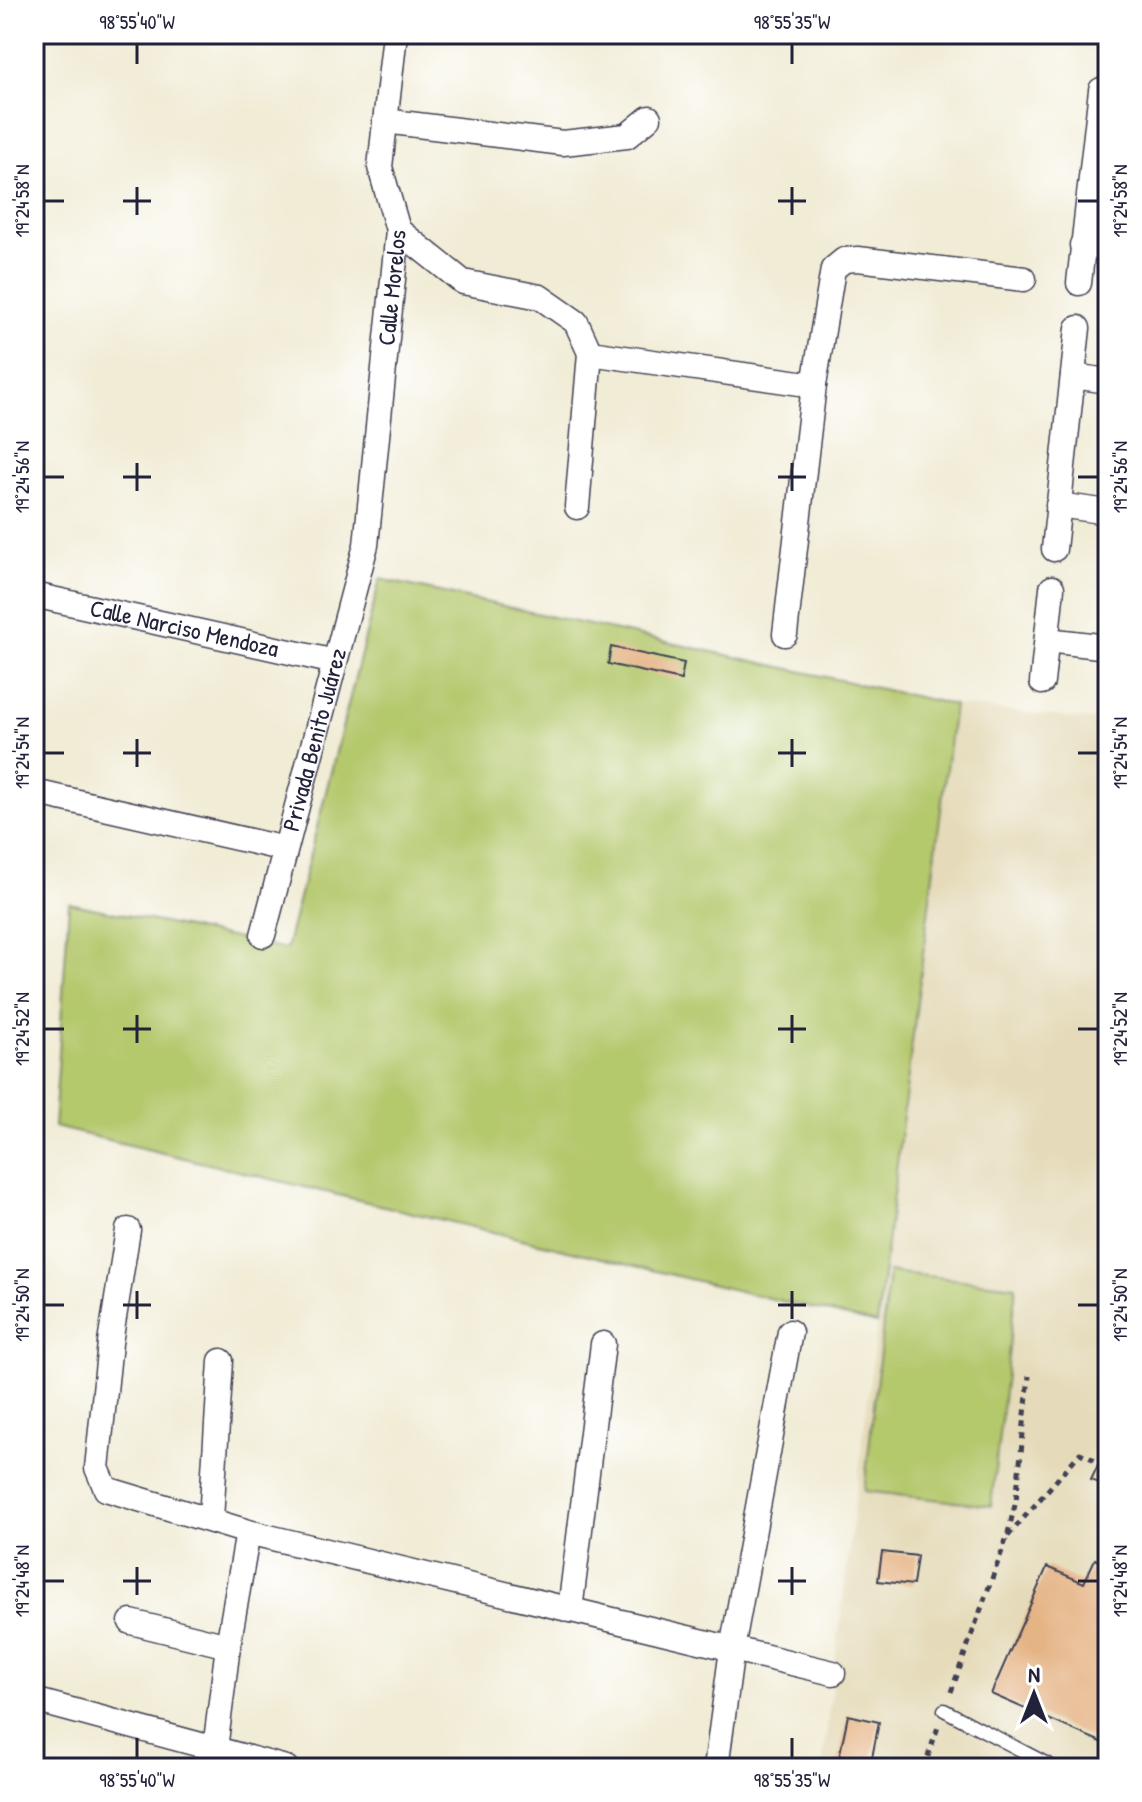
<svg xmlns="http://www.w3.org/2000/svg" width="1142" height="1802" viewBox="0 0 1142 1802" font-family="'Patrick Hand',sans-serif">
<rect width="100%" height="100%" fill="#fff"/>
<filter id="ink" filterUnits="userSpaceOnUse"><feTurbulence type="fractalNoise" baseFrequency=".0125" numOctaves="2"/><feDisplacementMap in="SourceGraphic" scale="16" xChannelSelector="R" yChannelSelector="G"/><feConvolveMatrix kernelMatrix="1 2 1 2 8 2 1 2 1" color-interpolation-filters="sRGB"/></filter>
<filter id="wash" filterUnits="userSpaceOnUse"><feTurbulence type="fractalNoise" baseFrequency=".006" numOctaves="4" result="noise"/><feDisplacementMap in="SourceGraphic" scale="32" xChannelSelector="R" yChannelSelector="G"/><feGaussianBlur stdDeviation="1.8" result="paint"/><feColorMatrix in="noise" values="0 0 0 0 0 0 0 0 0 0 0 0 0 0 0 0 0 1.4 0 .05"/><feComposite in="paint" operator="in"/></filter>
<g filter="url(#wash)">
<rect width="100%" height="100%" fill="#f1ecd6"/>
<polygon fill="#e5dbba" points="954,705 1108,722 1108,1768 822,1768"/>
<g fill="#b4c86c" stroke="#6b7554" stroke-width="2">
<polygon points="380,579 954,705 877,1324 54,1127 69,903 286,949"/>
<polygon points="889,1272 1016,1286 991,1506 864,1491"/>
</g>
<g id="blocks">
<g fill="#e5b485">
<polygon points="611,647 684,663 681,680 608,664"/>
<polygon points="1108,1443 1108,1487 1091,1480"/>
<polygon points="882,1552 917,1556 913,1585 878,1581"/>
<polygon points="1095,1559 1108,1564 1108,1745 991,1694 1047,1567 1084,1583"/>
<polygon points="848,1715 879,1722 870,1768 837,1768"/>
</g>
</g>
</g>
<g filter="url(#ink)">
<use href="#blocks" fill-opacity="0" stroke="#414052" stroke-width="2"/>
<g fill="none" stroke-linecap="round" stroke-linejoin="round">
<defs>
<polyline id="lane" points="944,1710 1055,1768"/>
<g id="street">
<polyline points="385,121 563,143 627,136 649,118"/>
<polyline points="398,230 463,282 540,297 576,322 590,353 577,507"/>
<polyline points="1082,245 1108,248"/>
<polyline points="1079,283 1101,90"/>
<polyline points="590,353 814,385"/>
<polyline points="1073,376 1108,381"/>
<polyline points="1058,505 1108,512"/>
<polyline points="1054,549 1078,328"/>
<path id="s1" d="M34,595L335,662"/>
<polyline points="785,634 814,385 833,269 844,260 858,259 1024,279"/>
<polyline points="1047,640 1108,647"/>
<polyline points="1042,682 1052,588"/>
<polyline points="34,792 285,849"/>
<path id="s2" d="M263,935L366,545L398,230L380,167L395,34"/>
<polyline points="128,1230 110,1343 97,1468 106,1489 248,1532"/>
<polyline points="211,1519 221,1361"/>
<polyline points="570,1610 603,1344"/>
<polyline points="131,1622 228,1646"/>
<polyline points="34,1700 286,1768"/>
<polyline points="215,1749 228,1646 248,1532 833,1673"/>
<polyline points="716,1768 732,1649 790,1332"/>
</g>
</defs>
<use href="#lane" stroke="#414052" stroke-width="15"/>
<use href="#street" stroke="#414052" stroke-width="27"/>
<g stroke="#414052" stroke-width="5" stroke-dasharray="6 6" stroke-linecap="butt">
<polyline points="1008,1536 1080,1453 1099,1462"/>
<polyline points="951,1692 1007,1537 1016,1501 1029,1376"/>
<polyline points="924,1768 938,1727"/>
</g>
<use href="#lane" stroke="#fff" stroke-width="12"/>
<use href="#street" stroke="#fff" stroke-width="24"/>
</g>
</g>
<path fill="none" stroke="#22223b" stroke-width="3" d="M137,44V64M792,44V64M137,187V215M792,187V215M44,201H64M123,201H151M778,201H806M1078,201H1098M137,463V491M792,463V491M44,477H64M123,477H151M778,477H806M1078,477H1098M137,739V767M792,739V767M44,753H64M123,753H151M778,753H806M1078,753H1098M137,1015V1043M792,1015V1043M44,1029H64M123,1029H151M778,1029H806M1078,1029H1098M137,1291V1319M792,1291V1319M44,1305H64M123,1305H151M778,1305H806M1078,1305H1098M137,1567V1595M792,1567V1595M44,1581H64M123,1581H151M778,1581H806M1078,1581H1098M137,1738V1758M792,1738V1758"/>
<g text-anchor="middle" stroke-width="7" stroke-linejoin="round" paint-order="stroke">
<g font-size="24" fill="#22223b" stroke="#fff">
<text dy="8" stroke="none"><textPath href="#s2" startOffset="662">Calle Morelos</textPath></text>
<text dy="8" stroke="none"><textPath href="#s1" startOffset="154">Calle Narciso Mendoza</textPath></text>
<text dy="8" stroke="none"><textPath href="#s2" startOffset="202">Privada Benito Juárez</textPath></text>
</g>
</g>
<rect width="1142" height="1802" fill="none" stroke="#fff" stroke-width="88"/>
<g transform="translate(1034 1694)" stroke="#ffffff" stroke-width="6" paint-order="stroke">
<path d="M0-6L14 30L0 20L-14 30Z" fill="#22223b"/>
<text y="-12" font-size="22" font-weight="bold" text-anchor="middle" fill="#22223b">N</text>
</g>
<rect x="44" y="44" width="1054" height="1714" fill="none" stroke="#22223b" stroke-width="3"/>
<g font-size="20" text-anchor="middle" fill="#22223b">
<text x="137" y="29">98°55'40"W</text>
<text x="792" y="29">98°55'35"W</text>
<text transform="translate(22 201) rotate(-90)" y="7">19°24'58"N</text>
<text transform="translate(1120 201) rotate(-90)" y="7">19°24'58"N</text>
<text transform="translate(22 477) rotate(-90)" y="7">19°24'56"N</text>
<text transform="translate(1120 477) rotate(-90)" y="7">19°24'56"N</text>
<text transform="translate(22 753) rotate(-90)" y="7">19°24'54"N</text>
<text transform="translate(1120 753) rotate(-90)" y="7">19°24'54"N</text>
<text transform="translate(22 1029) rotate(-90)" y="7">19°24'52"N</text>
<text transform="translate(1120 1029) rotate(-90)" y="7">19°24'52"N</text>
<text transform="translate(22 1305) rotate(-90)" y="7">19°24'50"N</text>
<text transform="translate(1120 1305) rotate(-90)" y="7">19°24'50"N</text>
<text transform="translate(22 1581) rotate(-90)" y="7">19°24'48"N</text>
<text transform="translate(1120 1581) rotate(-90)" y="7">19°24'48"N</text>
<text x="137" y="1787">98°55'40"W</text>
<text x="792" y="1787">98°55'35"W</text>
</g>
</svg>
